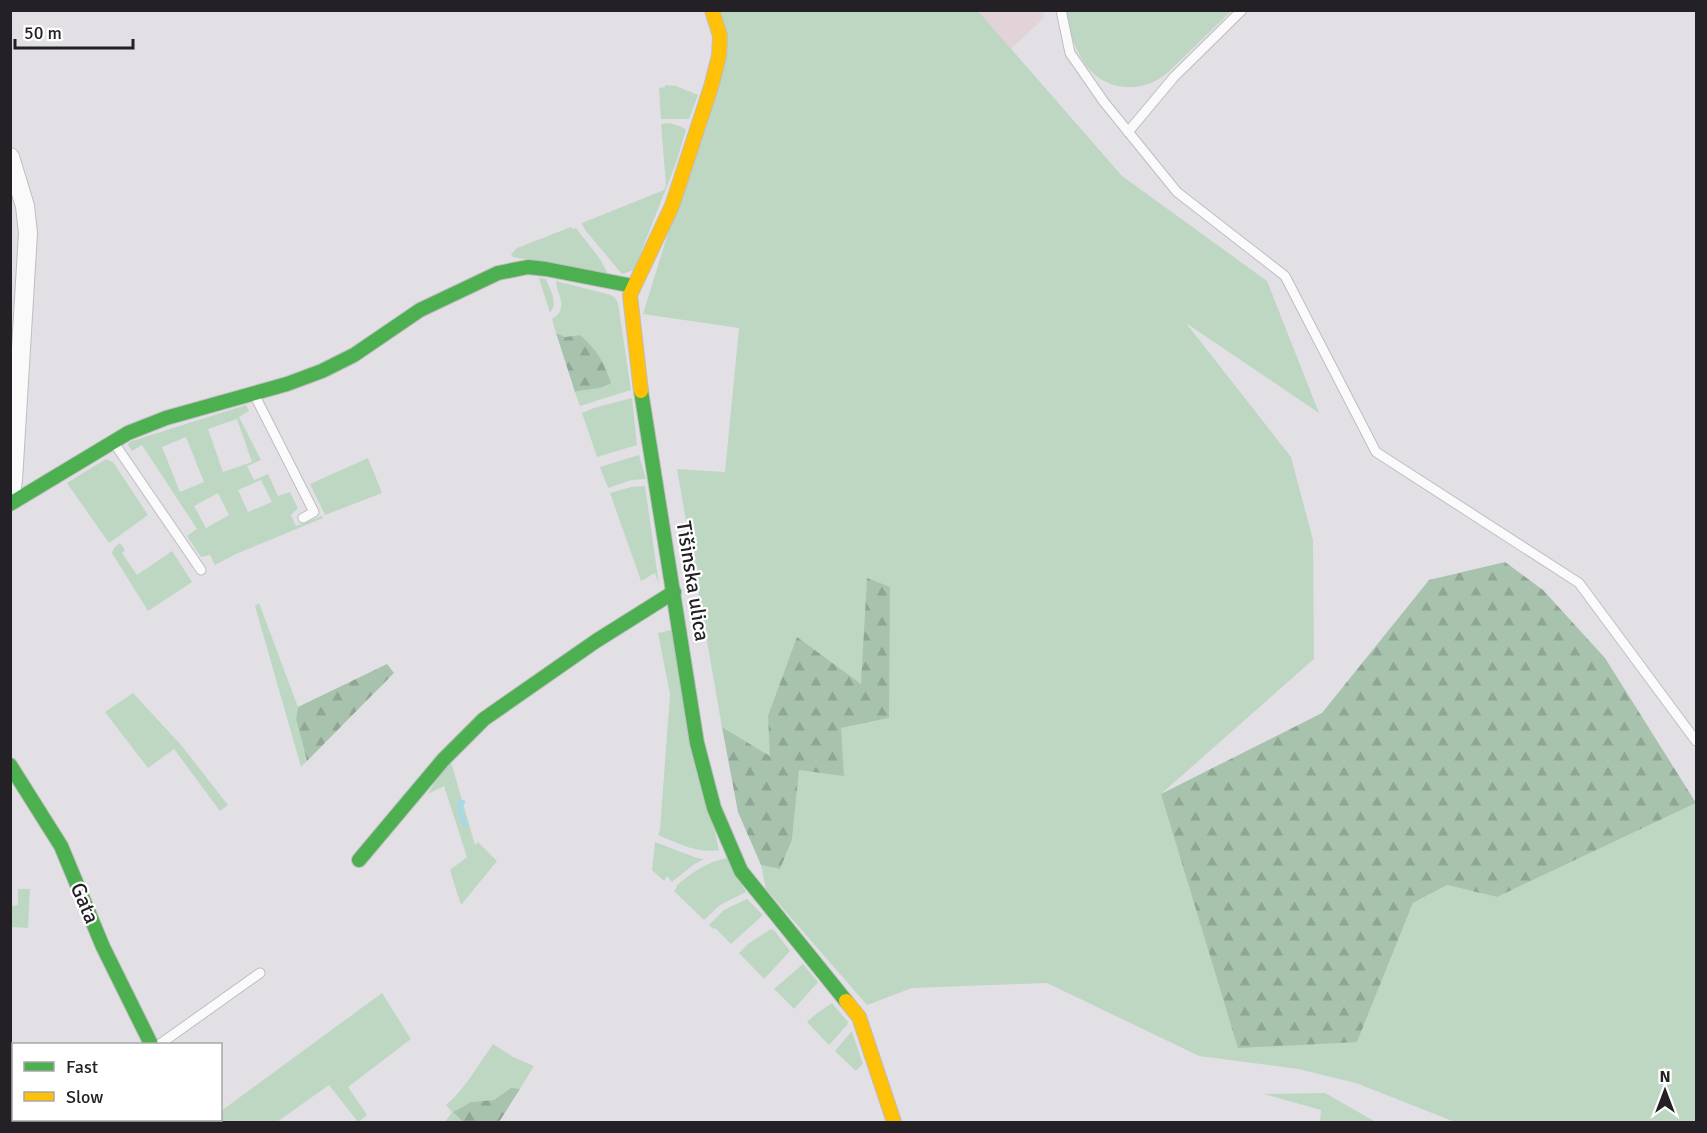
<svg xmlns="http://www.w3.org/2000/svg" width="1707" height="1133" viewBox="0 0 1707 1133" font-family="Signika,sans-serif">
<defs>
<pattern id="forest-firs" width="22" height="20" patternUnits="userSpaceOnUse" patternTransform="scale(1.5)"><rect width="22" height="20" fill="#a7c2ad"/><path d="M5 1l3.5 6h-7zM16 11l3.5 6h-7z" fill="#8fa695"/></pattern>
</defs>
<rect width="100%" height="100%" fill="#e2e0e5"/>
<polygon fill="#e1d3d8" points="978,11 1044,11 1043,19 1011,49"/>
<g fill="#bdd7c3" fill-rule="evenodd">
<polygon points="719,11 978,11 1122,176 1267,281 1319,413 1186,323 1291,457 1313,540 1314,659 1161,794 1357,1042 1413,903 1447,885 1497,897 1696,803 1696,1122 1455,1122 1356,1083 1298,1069 1199,1056 1047,983 912,988 867,1005 766,889 761,865 780,869 792,840 799,769 841,728 889,718 867,579 862,684 771,757 722,727 677,469 725,472 739,328 643,314 724,52"/>
<path d="M1066,11H1231C1216,26 1200,41 1185,56C1176,64 1168,74 1157,80C1148,85 1137,88 1126,87C1086,85 1071,44 1066,11Z"/>
<polygon points="665,85 676,86 698,95 689,119 661,119 659,88 665,87"/>
<polygon points="670,123 682,127 686,130 676,163 634,270 622,274 585,230 582,223 664,190 666,185 661,124"/>
<polygon points="571,227 572,229 576,228 600,259 608,274 513,257 511,254 517,248"/>
<path d="M539,278L546,279C550,290 559,303 550,313Z"/>
<path d="M556,281L611,295L615,298L618,303L631,390L580,406L575,392L590,388L608,386L580,335L565,337L556,333L552,319C570,308 557,296 556,281Z"/>
<polygon points="632,398 637,445 597,457 582,413 594,408"/>
<path d="M246,405L249,411L239,417L261,460L247,466L254,480L268,474L278,496L290,492L298,508L291,515L296,526L322,516L323,518L236,554L215,565L210,555L201,557L187,536L197,529L142,445L132,451L128,445L129,442ZM237,419L252,462L223,472L208,429ZM186,437L204,482L180,492L162,447ZM261,480L272,502L248,512L238,490ZM218,493L229,515L206,528L194,506Z"/>
<polygon points="639,455 646,479 631,480 608,488 600,467"/>
<polygon points="368,458 382,493 325,515 310,484"/>
<polygon points="106,459 113,462 148,515 109,543 67,483"/>
<polygon points="645,486 659,585 655,573 641,581 610,493 631,487"/>
<polygon points="120,543 125,550 122,553 137,575 172,551 192,582 148,611 112,553 114,548"/>
<polygon points="259,603 298,707 296,719 307,761 301,767 255,606"/>
<path d="M671,630L719,850C698,854 677,843 658,835L660,830L670,694L658,633Z"/>
<polygon points="133,693 181,745 228,805 220,811 174,749 148,768 105,712"/>
<polygon points="449,758 453,769 475,845 478,842 497,861 461,905 450,870 467,857 444,786 428,794"/>
<polygon points="655,842 697,858 704,859 693,865 672,882 667,876 664,881 652,870"/>
<path d="M728,858L746,892L720,905L704,920L674,891L677,887L676,886C691,873 708,861 728,858Z"/>
<polygon points="18,889 30,889 28,928 11,927 11,906 18,905"/>
<polygon points="747,899 763,915 731,944 715,928 713,929 709,925 724,910"/>
<polygon points="771,929 774,930 790,951 764,979 739,953 748,944"/>
<polygon points="803,964 818,982 794,1009 774,989"/>
<polygon points="382,993 411,1039 348,1087 367,1115 358,1122 329,1085 277,1122 205,1122 209,1120 220,1120 221,1111"/>
<polygon points="832,1003 848,1022 847,1025 829,1045 807,1022 816,1014"/>
<polygon points="851,1032 852,1032 863,1064 856,1071 835,1051"/>
<path d="M493,1044L513,1057L534,1066L520,1089H511L494,1100L471,1102L453,1112L463,1122H445L452,1112L446,1105C465,1089 478,1065 493,1044Z"/>
<polygon points="1325,1093 1374,1121 1378,1122 1320,1122 1321,1110 1264,1094"/>
</g>
<g fill="url(#forest-firs)">
<path d="M556,333L565,337L580,335C598,351 603,361 611,383C604,389 585,389 575,392Z"/>
<polygon points="1505,562 1543,590 1605,658 1696,803 1497,897 1447,885 1413,903 1357,1042 1238,1048 1161,794 1322,713 1429,580"/>
<polygon points="867,578 890,587 889,718 841,728 844,776 799,770 792,840 780,869 761,865 738,812 722,727 770,756 768,716 797,637 861,684"/>
<polygon points="387,664 394,673 307,761 296,719 298,707"/>
<polygon points="511,1088 520,1089 499,1122 463,1122 453,1112 471,1102 494,1100"/>
</g>
<g fill="none" stroke-linecap="round" stroke-linejoin="round">
<polyline stroke="#a4d8ea" stroke-width="4.5" points="463,802 460,803 460,810 465,825"/>
<defs>
<g id="lane">
<polyline points="1061,10 1070,53 1104,102 1177,192 1285,276 1376,452 1579,583 1696,741"/>
<polyline points="1128,132 1174,77 1242,10"/>
<polyline points="254,394 314,512 303,518"/>
<polyline points="114,443 201,570"/>
<polyline points="160,1044 260,973"/>
</g>
<g id="street">
<polyline points="10,157 25,206 28,233 13,480 10,501"/>
<polyline points="190,1120 192,1122"/>
</g>
<g id="fast">
<polyline points="641,391 697,743 714,808 741,871 846,1001"/>
<polyline points="10,504 128,433 166,418 287,384 322,371 354,355 420,310 498,273 528,267 546,269 633,286"/>
<polyline points="10,765 61,846 103,947 151,1044"/>
<polyline points="359,860 443,760 484,719 596,641 674,592"/>
</g>
<g id="slow">
<polyline points="641,391 630,295 672,206 711,87 719,56 720,36 712,10"/>
<polyline points="846,1001 859,1017 894,1122"/>
</g>
</defs>
<use href="#lane" stroke="#bfbdc1" stroke-width="11"/>
<use href="#street" stroke="#bfbdc1" stroke-width="20"/>
<use href="#fast" stroke="#bfbdc1" stroke-width="16"/>
<use href="#slow" stroke="#bfbdc1" stroke-width="16"/>
<use href="#lane" stroke="#fbfafb" stroke-width="9"/>
<use href="#street" stroke="#fbfafb" stroke-width="18"/>
<use href="#fast" stroke="#4caf50" stroke-width="14"/>
<use href="#slow" stroke="#ffc107" stroke-width="14"/>
</g>
<g text-anchor="middle" stroke-width="4.5" stroke-linejoin="round" paint-order="stroke">
<g font-size="21" fill="#232125" stroke="#fff">
<text transform="translate(693 581) rotate(81)" y="7">Tišinska ulica</text>
<text transform="translate(85 903) rotate(67)" y="7">Gata</text>
</g>
</g>
<rect width="1707" height="1133" fill="none" stroke="#232125" stroke-width="24"/>
<rect x="12" y="1043" width="210" height="78" fill="#ffffff" stroke="#a7a6a8" stroke-width="1.5"/>
<rect x="24" y="1062" width="30" height="9" fill="#4caf50" stroke="#a7a6a8" stroke-width="1.5"/>
<text x="66" y="1073" font-size="18" fill="#232125">Fast</text>
<rect x="24" y="1092" width="30" height="9" fill="#ffc107" stroke="#a7a6a8" stroke-width="1.5"/>
<text x="66" y="1103" font-size="18" fill="#232125">Slow</text>
<g transform="translate(1665 1091)" stroke="#ffffff" stroke-width="4.5" paint-order="stroke">
<path d="M0-4.5L10 22L0 15L-10 22Z" fill="#232125"/>
<text y="-9" font-size="16" font-weight="bold" text-anchor="middle" fill="#232125">N</text>
</g>
<path d="M15 39v9h118v-9" fill="none" stroke="#232125" stroke-width="3"/>
<text x="24" y="39" font-size="18" fill="#232125" stroke="#ffffff" stroke-width="4.5" paint-order="stroke">50 m</text>
</svg>
